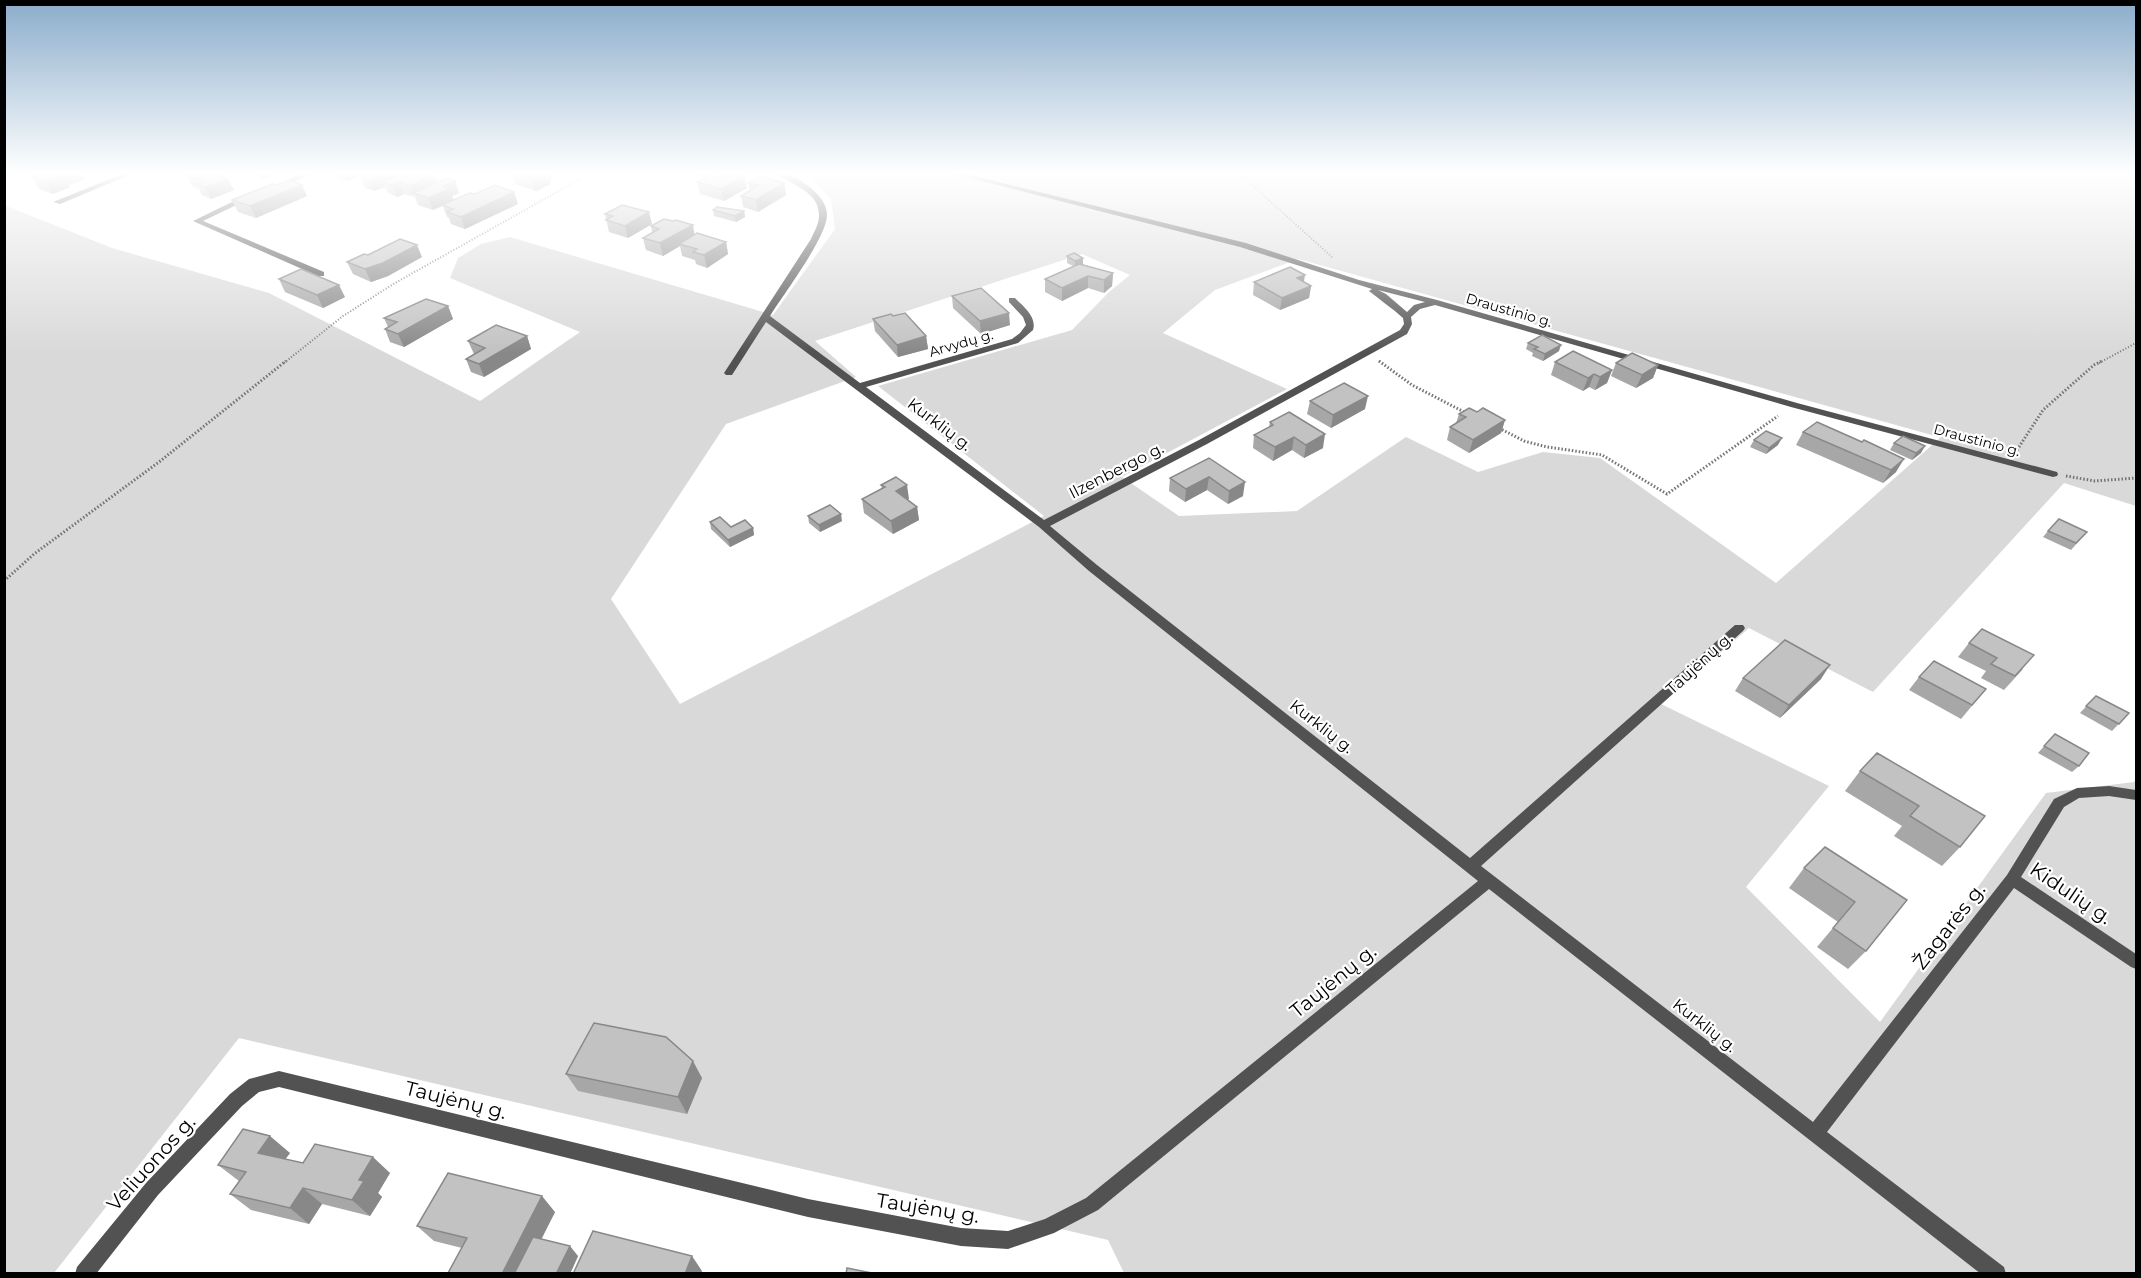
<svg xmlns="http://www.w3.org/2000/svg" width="2141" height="1278" viewBox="0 0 2141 1278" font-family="Montserrat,sans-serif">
<rect width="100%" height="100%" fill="#fff"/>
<path fill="#d9d9d9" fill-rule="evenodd" d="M800,174H2136V506L2064,483L1873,692L1749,628L1661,704L1829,786L1746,887L1880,1022L2046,793L2134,782L2136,779V1273H1124L1108,1240L239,1038L54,1273H5L4,205L112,248L269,293L480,401L580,332L450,278L458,258L481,244L510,237L773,315L835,229L831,199L811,178ZM1082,254L1130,275L1109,292L1072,330L878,386L1044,516L680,704L611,599L726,424L856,377L815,341ZM1298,259L1939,437L1940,438L1776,583L1600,458L1543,452L1478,472L1406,437L1297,511L1179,516L1122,477L1287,389L1163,333L1215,290Z"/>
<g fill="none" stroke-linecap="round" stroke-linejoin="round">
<g stroke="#747474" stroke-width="2" stroke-dasharray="1 2" stroke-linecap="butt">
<polyline points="1240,174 1333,258"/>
<polyline points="1379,361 1381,363"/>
<polyline points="284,363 343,316 395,283 589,174"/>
<polyline points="2099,363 2136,343"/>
</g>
<g stroke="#747474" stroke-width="3" stroke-dasharray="1.5 2" stroke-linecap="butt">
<polyline points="1379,361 1412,385 1468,414"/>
<polyline points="1499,428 1524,441 1547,447 1602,455 1667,494 1778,416"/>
<polyline points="2017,450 2043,410 2094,365 2102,361"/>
<polyline points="2066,476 2095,481 2136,478"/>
<polyline points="4,581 34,554 159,462 286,361"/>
</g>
<g fill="#525252" fill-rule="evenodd">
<polygon points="122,174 132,174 60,204 53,202"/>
<polygon points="301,174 311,174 280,188 273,186"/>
<path d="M777,174C790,173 801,180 811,188C819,195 827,204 827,215C827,237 783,295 770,316L860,383L1012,339L1020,333L1026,325L1023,317L1009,302V298H1015C1024,307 1037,317 1033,330L1018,343L866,387L1044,520L1199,440L1400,330L1404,324L1403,318C1392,308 1380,300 1369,291L1372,289L1240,247L954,174H966L1246,243L1359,280L1437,300L1797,403L2057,472L2058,474L2057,476L2053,477L1791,407L1435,305L1420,309L1411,317L1412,324L1407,334L1207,444L1050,526L1097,565L1470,858L1735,625H1743L1745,628L1743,631L1481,866L1813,1122L2007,875L2054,799L2077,788L2109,786L2136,790V800L2109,796L2079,798L2064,807L2021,877L2136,954V969L2131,967L2014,888L1827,1132L2004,1267L2006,1274H1981L1489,889L1098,1210L1054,1233L1008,1249L961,1246L808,1217L279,1087L259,1092L242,1106L158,1195L96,1274H75L77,1267L146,1183L230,1094L249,1079L279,1071L808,1199L961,1228L1008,1231L1045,1219L1086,1198L1478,881L1089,571L1039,527L766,322L732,375H726L724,373L811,239C814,232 819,224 819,216C820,192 792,185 777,174ZM1378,290L1425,302L1414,305L1407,312L1386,294Z"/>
<polygon points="244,196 251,198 203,221 324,272 324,276 318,276 193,221"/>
</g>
</g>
<g fill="#a7a7a7">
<polygon points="40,174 82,174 85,179 69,185 70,187 53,194 39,189 32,177"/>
<polygon points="250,174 276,174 263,179"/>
<polygon points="330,174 364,174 347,181 330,175"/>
<polygon points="511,174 551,174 553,178 549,180 551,184 536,191 515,184"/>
<polygon points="690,174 713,174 705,178"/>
<polygon points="186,175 234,190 211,199 202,195 199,189 192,186"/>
<polygon points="360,176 437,183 459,193 452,196 454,200 475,194 518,204 465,229 451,224 449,218 447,217 443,206 433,210 418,205 415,197 404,194 397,197 388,193 385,187 374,191 365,188"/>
<polygon points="744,176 747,188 724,201 700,194 697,182 719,177"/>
<polygon points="748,183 784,183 786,195 758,212 743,207 741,196 750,190"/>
<polygon points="277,185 307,196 256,218 238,212 232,200"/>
<polygon points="713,210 744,211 745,217 736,222 714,216"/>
<polygon points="605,214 652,224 628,238 609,232"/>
<polygon points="651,226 695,234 726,242 728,254 707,268 696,264 695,260 682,256 680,246 663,256 646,250 643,238 652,232"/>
<polygon points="368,255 422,257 388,276 371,282 353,274 347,262"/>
<polygon points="1067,256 1083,258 1083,264 1082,264 1113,273 1112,286 1104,293 1088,288 1062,301 1045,292 1045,279 1073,266 1067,263"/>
<polygon points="279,279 345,297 323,308 285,292"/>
<polygon points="1254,282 1311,286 1309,298 1280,310 1253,295"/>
<polygon points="952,296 1010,325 981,334 953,308"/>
<polygon points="448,306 453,319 404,347 390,342 385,329 388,327 384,318"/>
<polygon points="893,316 926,336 928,349 898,357 875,331 873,319"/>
<polygon points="527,336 531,349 484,377 471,372 466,359 474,354 468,341"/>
<polygon points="1528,343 1559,351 1543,361 1532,356 1533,353 1526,349"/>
<polygon points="1555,362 1612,370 1607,383 1595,390 1589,387 1583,391 1551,375"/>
<polygon points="1616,363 1658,365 1653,378 1636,388 1611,376"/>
<polygon points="1310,401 1365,409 1331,428 1307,414"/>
<polygon points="1477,412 1505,420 1501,433 1469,453 1447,440 1450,427 1456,423 1459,414"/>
<polygon points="1270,422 1323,448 1304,458 1292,450 1273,461 1253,448 1254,435 1269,427"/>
<polygon points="1803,432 1896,472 1883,483 1796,445"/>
<polygon points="1754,440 1778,445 1766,454 1750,447"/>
<polygon points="1894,443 1921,453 1912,460 1890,450"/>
<polygon points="1209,458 1243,496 1228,504 1207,490 1185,502 1169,491 1170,478"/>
<polygon points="881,485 909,499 907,499 917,507 919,520 893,534 864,513 862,499 882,489"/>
<polygon points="808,516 842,521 820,532 809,523"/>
<polygon points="710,522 731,527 753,528 754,535 730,547 711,529"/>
<polygon points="2048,531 2087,532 2071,550 2043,537"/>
<polygon points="1969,643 2023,669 2004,690 1981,678 1986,671 1958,657"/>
<polygon points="1919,677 1986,689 1961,719 1909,690"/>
<polygon points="1743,678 1821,679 1780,718 1735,691"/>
<polygon points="2096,696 2129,713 2112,731 2080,713"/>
<polygon points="2055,734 2079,766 2072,772 2038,753"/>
<polygon points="1877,753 1960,847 1942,866 1894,836 1902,826 1845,791 1860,771"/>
<polygon points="1804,868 1907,900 1866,951 1848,969 1817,947 1838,922 1789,888"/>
<polygon points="566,1074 702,1078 687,1114 578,1091"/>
<polygon points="290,1153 285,1159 303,1163 390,1173 378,1193 382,1197 370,1216 322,1204 309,1224 251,1210 230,1194 239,1181 218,1165"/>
<polygon points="555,1212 541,1239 578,1256 570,1274 448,1274 462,1248 434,1241 417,1226"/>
</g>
<g fill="#888">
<polygon points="59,174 82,174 85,179 69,185 70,187 53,194 45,182"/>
<polygon points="261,174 276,174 263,179"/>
<polygon points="344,174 364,174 347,181"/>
<polygon points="384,174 405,174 383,182 385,187 374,191 369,180"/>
<polygon points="541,174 551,174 553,178 549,180 551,184 536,191 532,180"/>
<polygon points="704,174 713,174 705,178"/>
<polygon points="434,175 439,187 413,193 414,197 410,186"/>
<polygon points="744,176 747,188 724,201 721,189"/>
<polygon points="228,179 234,190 211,199 205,187"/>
<polygon points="455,181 459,193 452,196 454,200 433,210 428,198 443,186"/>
<polygon points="399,182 404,194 397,197 392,185"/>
<polygon points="784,183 786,195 758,212 756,200"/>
<polygon points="302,185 307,196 256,218 250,206"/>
<polygon points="514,192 518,204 465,229 461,217"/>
<polygon points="744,211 745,217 736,222 735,216"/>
<polygon points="649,212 652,224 628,238 625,226"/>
<polygon points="693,225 695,237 679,244 680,246 663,256 660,243"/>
<polygon points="726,242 728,254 707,268 704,255"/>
<polygon points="417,245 422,257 388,276 371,282 365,269"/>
<polygon points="1083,258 1083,264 1075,267 1075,261"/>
<polygon points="1113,273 1112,286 1104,293 1104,280"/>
<polygon points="1305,275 1303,287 1297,278"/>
<polygon points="1088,276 1088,288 1062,301 1062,288"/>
<polygon points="339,285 345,297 323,308 317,295"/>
<polygon points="1311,286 1309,298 1280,310 1282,298"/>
<polygon points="448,306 453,319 404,347 398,334"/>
<polygon points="1009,313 1010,325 981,334 980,321"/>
<polygon points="527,336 531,349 484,377 479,364"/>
<polygon points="926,336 928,349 898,357 897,345"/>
<polygon points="1561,345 1559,351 1543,361 1545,354"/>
<polygon points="1658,365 1653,378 1636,388 1642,375"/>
<polygon points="1612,370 1607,383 1595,390 1600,377"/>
<polygon points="1594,374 1589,387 1583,391 1588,378"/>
<polygon points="1368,396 1365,409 1331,428 1333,415"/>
<polygon points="1505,420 1501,433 1469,453 1473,440"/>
<polygon points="1325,434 1323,448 1304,458 1306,445"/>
<polygon points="1294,437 1292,450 1273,461 1275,447"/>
<polygon points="1782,438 1778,445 1766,454 1769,448"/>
<polygon points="1925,446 1921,453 1912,460 1916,453"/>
<polygon points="1904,459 1896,472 1883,483 1891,470"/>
<polygon points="1209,477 1207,490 1185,502 1186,489"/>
<polygon points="1245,482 1243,496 1228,504 1229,491"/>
<polygon points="907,485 909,499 898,505 896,491"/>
<polygon points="917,507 919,520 893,534 891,521"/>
<polygon points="841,514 842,521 820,532 819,525"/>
<polygon points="753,528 754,535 730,547 728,540"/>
<polygon points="1830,665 1821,679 1780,718 1789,705"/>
<polygon points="693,1061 702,1078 687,1114 678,1097"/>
<polygon points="270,1136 290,1153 278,1169 258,1153"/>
<polygon points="373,1157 390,1173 378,1193 382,1197 370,1216 352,1200 359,1180"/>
<polygon points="303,1188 322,1204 309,1224 290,1208"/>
<polygon points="542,1196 555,1212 524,1274 502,1274"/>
<polygon points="570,1246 578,1256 570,1274 556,1274"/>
<polygon points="692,1256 702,1271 701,1274 685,1274"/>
</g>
<g fill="#c2c2c2" stroke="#888" stroke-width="1.5">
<polygon points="41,174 61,174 59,174 63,175 45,182 32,177"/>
<polygon points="188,174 215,174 228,179 205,187 196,184 203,181 186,175"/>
<polygon points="366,174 384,174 369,180 360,176"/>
<polygon points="401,174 429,174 434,175 410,186 399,182 392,185 383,182"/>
<polygon points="515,174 545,174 532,180"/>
<polygon points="726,174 735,174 744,176 721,189 697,182 711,175 719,177"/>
<polygon points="759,176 784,183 756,200 741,196 759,185 748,183"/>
<polygon points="447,178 455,181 443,186 450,189 428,198 413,193"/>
<polygon points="288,180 302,185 250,206 232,200 272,184 277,185"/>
<polygon points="495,185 514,192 461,217 447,212 453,209 442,205 470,193 475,194"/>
<polygon points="622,205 649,212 625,226 606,220 613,216 605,214"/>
<polygon points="717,207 744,211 735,216 713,210"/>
<polygon points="664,219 673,221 676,220 693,225 660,243 643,238 659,229 651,226"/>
<polygon points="697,233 726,242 704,255 693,252 697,249 679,244"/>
<polygon points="400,239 417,245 383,263 365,269 347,262 364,254 368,255"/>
<polygon points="1074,253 1083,258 1075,261 1067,256"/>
<polygon points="1079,264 1113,273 1104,280 1088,276 1062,288 1045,279"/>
<polygon points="1290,267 1305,275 1297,278 1311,286 1282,298 1254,282"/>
<polygon points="301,269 339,285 317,295 279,279"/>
<polygon points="981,288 1009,313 980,321 952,296"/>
<polygon points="426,299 448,306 398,334 385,329 397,322 384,318"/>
<polygon points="905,313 926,336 897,345 873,319 891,314 893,316"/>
<polygon points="496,325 527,336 479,364 466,359 485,348 468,341"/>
<polygon points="1542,335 1561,345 1545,354 1534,349 1538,347 1528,343"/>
<polygon points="1573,351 1612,370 1600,377 1594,374 1588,378 1555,362"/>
<polygon points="1632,353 1658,365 1642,375 1616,363"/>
<polygon points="1344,383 1368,396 1333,415 1310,401"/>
<polygon points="1469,408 1477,412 1483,408 1505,420 1473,440 1450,427 1466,417 1459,414"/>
<polygon points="1289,412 1325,434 1306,445 1294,437 1275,447 1254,435 1273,425 1270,422"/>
<polygon points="1817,422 1862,442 1864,440 1904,459 1891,470 1803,432"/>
<polygon points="1766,431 1782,438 1769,448 1754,440"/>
<polygon points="1903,436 1925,446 1916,453 1894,443"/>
<polygon points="1209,458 1245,482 1229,491 1209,477 1186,489 1170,478"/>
<polygon points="896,477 907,485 896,491 917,507 891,521 862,499 885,487 881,485"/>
<polygon points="830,505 841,514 819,525 808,516"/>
<polygon points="720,517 731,527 745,520 753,528 728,540 710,522"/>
<polygon points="2059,519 2087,532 2076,543 2048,531"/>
<polygon points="1982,629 2034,655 2015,676 1991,664 1997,658 1969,643"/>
<polygon points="1785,640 1830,665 1789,705 1743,678"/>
<polygon points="1934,661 1986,689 1972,705 1919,677"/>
<polygon points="2096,696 2129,713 2119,724 2086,706"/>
<polygon points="2055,734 2089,753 2079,766 2044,746"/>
<polygon points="1877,753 1985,816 1960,847 1910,816 1919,806 1860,771"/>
<polygon points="1825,847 1907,900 1866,951 1833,928 1855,902 1804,868"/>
<polygon points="594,1023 666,1037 693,1061 678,1097 566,1074"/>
<polygon points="243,1129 270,1136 258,1153 303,1163 315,1144 373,1157 359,1180 364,1181 352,1200 303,1188 290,1208 230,1194 246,1172 218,1165"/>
<polygon points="448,1173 542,1196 502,1274 448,1273 467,1238 417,1226"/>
<polygon points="593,1231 692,1256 685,1274 573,1274"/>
<polygon points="533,1237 570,1246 556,1274 514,1274"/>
<polygon points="847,1268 877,1274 846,1274"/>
</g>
<linearGradient id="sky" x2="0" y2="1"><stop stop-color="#8baccb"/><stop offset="0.49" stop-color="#fff"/><stop offset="1" stop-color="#fff" stop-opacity="0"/></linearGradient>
<rect width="2141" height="353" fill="url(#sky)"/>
<g text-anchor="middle" stroke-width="4.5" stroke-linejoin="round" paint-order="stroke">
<g font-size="14" fill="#000" stroke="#fff">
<text transform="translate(1509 310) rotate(16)" y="5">Draustinio g.</text>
<text transform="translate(961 343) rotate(-16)" y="5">Arvydų g.</text>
<text transform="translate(1977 440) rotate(15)" y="5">Draustinio g.</text>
</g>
<g font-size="16" fill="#000" stroke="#fff">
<text transform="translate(940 424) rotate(37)" y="6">Kurklių g.</text>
<text transform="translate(1116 470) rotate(-27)" y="6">Ilzenbergo g.</text>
<text transform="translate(1699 663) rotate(-42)" y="6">Taujėnų g.</text>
<text transform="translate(1322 726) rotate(38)" y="6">Kurklių g.</text>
<text transform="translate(1705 1025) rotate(38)" y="6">Kurklių g.</text>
</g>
<g font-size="20" fill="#000" stroke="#fff">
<text transform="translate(2071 893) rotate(34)" y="7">Kidulių g.</text>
<text transform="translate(1949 926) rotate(-52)" y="7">Žagarės g.</text>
<text transform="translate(1333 981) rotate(-39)" y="7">Taujėnų g.</text>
<text transform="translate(456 1100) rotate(14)" y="7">Taujėnų g.</text>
<text transform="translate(151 1163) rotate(-48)" y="7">Veliuonos g.</text>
<text transform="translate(928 1208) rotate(9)" y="7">Taujėnų g.</text>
</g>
</g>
<rect width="2141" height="1278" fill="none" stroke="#000000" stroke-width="12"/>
</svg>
